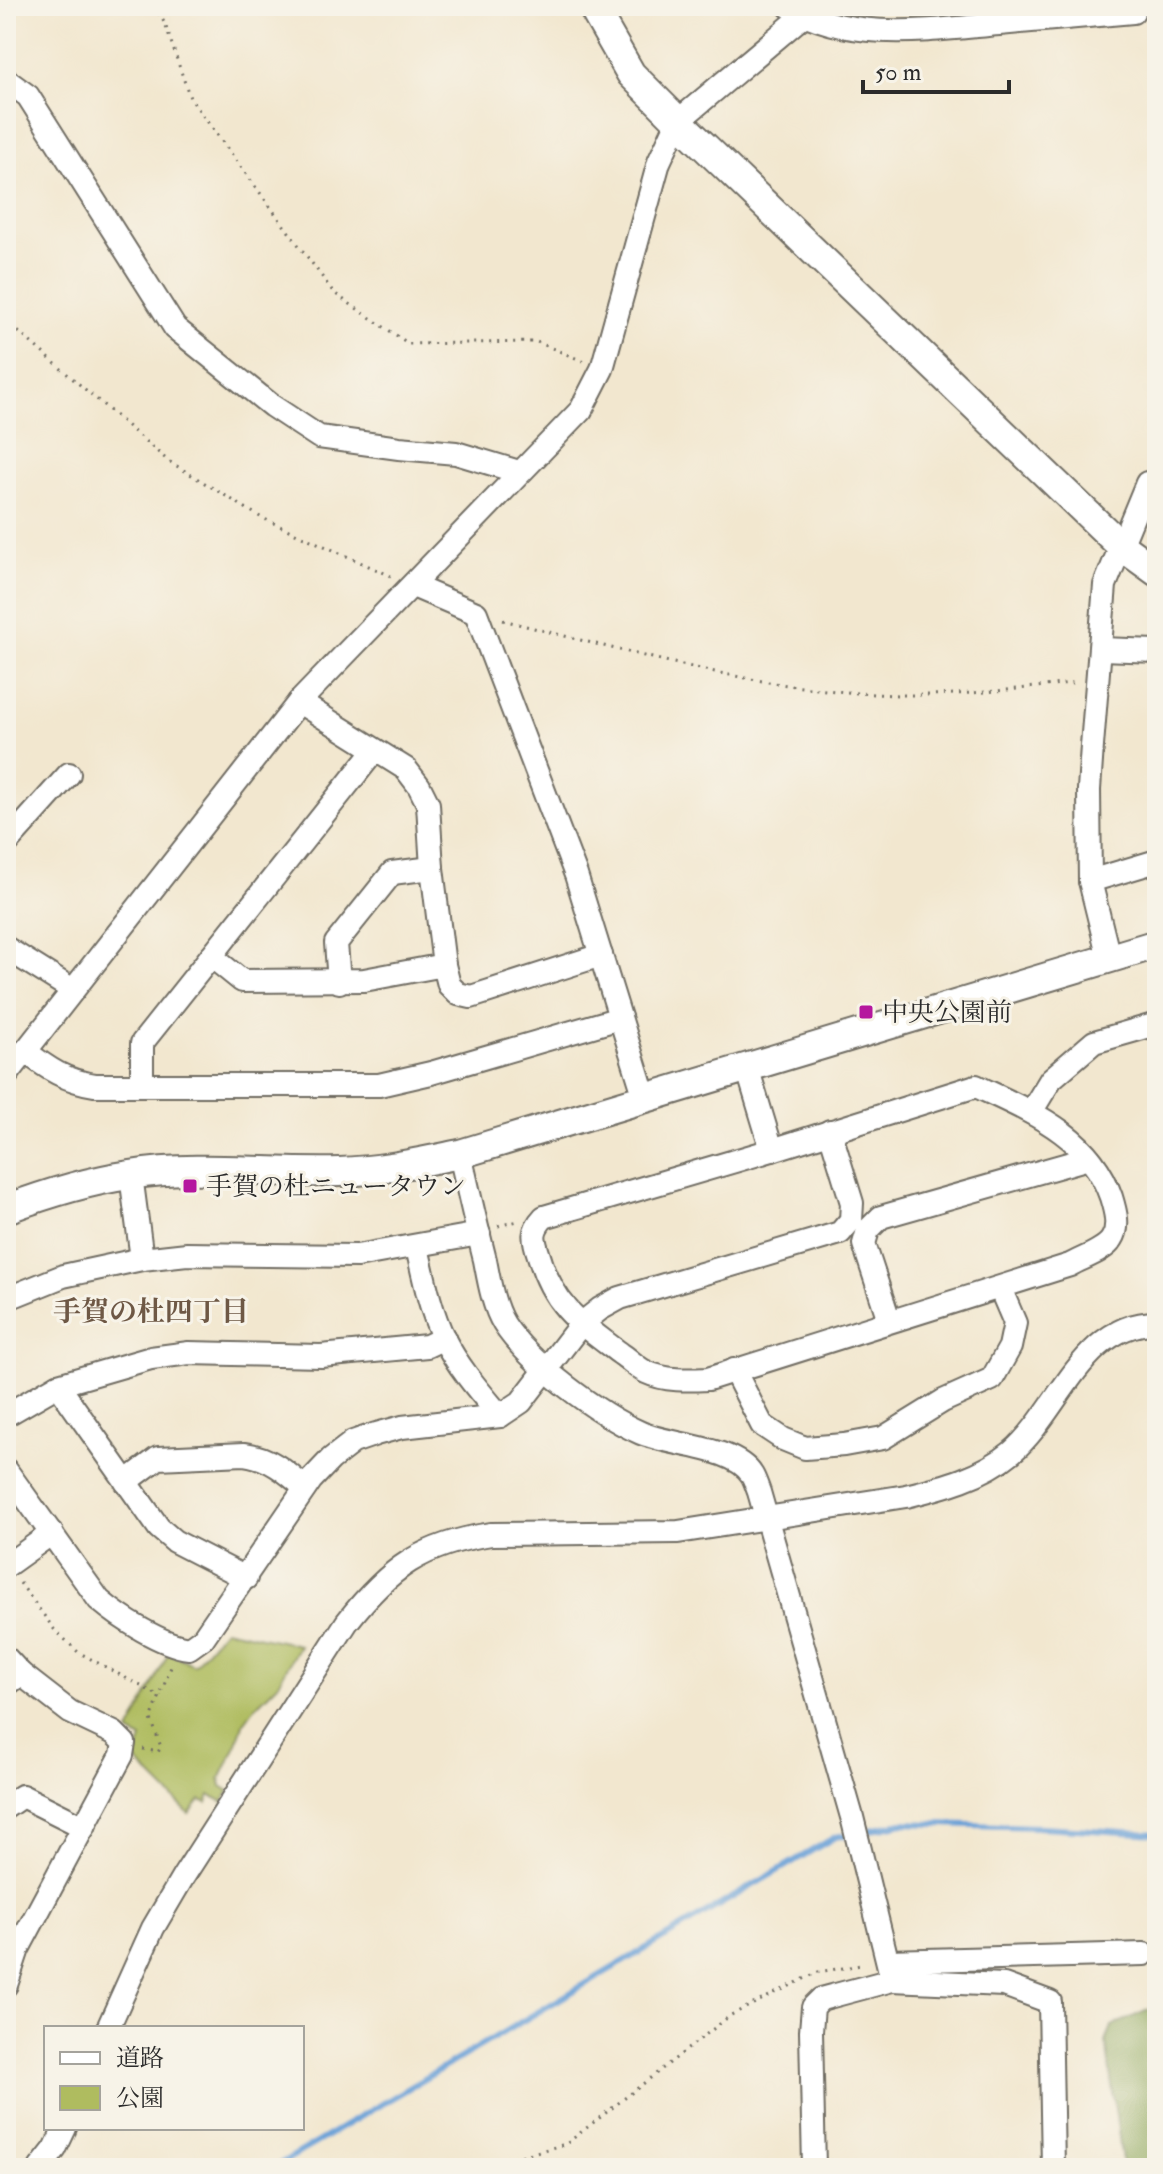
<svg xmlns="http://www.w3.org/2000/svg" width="1163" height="2174" viewBox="0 0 1163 2174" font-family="'IM FELL Double Pica','Noto Serif JP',serif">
<rect width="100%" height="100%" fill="#f7f3e8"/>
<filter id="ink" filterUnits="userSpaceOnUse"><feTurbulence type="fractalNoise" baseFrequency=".0125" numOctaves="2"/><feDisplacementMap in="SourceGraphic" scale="16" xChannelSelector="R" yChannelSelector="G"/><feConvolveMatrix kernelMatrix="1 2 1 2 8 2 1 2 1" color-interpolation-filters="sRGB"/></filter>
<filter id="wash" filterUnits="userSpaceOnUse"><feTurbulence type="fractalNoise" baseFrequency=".006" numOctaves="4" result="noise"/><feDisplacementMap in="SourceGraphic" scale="32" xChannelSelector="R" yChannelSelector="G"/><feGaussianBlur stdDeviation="1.8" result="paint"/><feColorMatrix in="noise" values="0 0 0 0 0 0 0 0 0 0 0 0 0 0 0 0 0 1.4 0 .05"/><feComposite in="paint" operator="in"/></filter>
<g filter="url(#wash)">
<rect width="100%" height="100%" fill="#f2e7cf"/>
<polygon fill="#afbc5f" stroke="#6d7445" stroke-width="2" points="224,1629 299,1645 278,1684 256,1706 243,1724 237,1744 220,1779 222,1786 230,1791 223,1802 210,1795 207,1803 200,1800 189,1814 135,1760 142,1739 129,1732 169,1652 194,1665"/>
<polygon fill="#8ba456" stroke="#5b6840" stroke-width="2" points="1157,2006 1157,2168 1123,2168 1106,2042 1112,2026"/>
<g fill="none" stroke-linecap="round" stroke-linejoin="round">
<g stroke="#69a0d7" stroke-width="6">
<polyline points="862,1832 902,1823 1042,1827 1157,1834"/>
<polyline points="273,2168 835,1837 851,1834"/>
</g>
</g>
</g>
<g filter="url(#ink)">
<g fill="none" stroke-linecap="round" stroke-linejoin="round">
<defs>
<g id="minor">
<path d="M789,6C851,43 931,30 999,24C1044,20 1089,16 1133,12"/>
<polyline points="6,80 28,96 175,328 272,406 319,437 399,448 456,453 519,472"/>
<polyline points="413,586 476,613 576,875 645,1098"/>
<polyline points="1101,649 1157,651"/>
<polyline points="299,702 406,769 419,786 428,804 432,868 444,965 449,985 458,994 471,997 601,955"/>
<polyline points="6,844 69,774"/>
<polyline points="1090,881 1157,861"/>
<polyline points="6,948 73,990"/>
<polyline points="211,956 242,981 364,980 444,965"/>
<polyline points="1109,958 1090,881 1089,790 1092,746 1105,585 1147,483 1157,489"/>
<polyline points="339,982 336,943 392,873 432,868"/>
<path d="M25,1051C48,1069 66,1081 95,1085H379L431,1073L620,1018"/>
<polyline points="747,1067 772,1150"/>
<polyline points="6,1076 299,702 581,410 602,369 659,162 678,121 804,15"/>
<polyline points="142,1084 142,1043 375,750"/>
<path d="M976,1086C1031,1112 1090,1135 1111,1197C1115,1210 1120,1227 1112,1239C1105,1251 1082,1258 1070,1265L708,1379C688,1380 665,1381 646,1372C637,1368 629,1359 621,1354C580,1323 554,1307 539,1256C533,1238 531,1231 544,1217L772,1150Z"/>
<polyline points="1031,1112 1051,1079 1094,1042 1157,1024"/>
<path d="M460,1154C468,1189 476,1225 485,1260C489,1281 493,1306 504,1324C529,1363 598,1414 641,1433C671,1446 734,1446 752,1475C755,1480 757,1487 759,1492L852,1817L892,1980L821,1999L813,2007L811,2031L814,2168"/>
<polyline points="131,1175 142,1259"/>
<path d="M417,1247C424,1278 430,1310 444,1339C458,1367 480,1392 500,1416"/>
<polyline points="6,1299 63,1276 142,1259 187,1254 357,1256 479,1234"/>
<polyline points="889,1320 864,1244 868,1230 881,1217 1089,1158"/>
<polyline points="734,1370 762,1425 783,1439 805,1448 844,1445 883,1438 943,1401 992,1379 1010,1347 1015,1323 1000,1288"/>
<polyline points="58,1385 159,1528 174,1541 246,1578"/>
<polyline points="6,1415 58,1385 151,1358 189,1353 321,1356 427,1346 444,1338"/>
<path d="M6,1470L99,1600C120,1618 162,1645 189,1648L203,1638L311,1480L331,1459L353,1442L376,1434L402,1427L500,1416L521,1402L581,1324L600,1309L620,1298L840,1233L851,1220L852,1203L830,1131"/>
<path d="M126,1482L158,1458L244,1454C269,1457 287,1472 305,1488"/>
<polyline points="6,1566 52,1533"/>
<polyline points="6,1658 21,1674 6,1685"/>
<polyline points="6,1807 22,1796 84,1827"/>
<polyline points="888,1961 1144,1954"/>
<polyline points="892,1980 1004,1985 1050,2002 1053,2168"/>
<polyline points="6,1985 18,1949 122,1755 124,1743 114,1733 70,1712 21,1674"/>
<path d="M108,2028L153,1928L183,1877L347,1622C389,1568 423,1544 491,1534L678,1532L906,1496C943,1487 982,1477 1012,1452C1060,1411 1083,1322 1157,1323"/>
<polyline points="40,2168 55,2149 65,2128"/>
</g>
<g id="tertiary">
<polyline points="592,6 631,74 678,121 1121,546 1157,572"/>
<path d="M6,1209C46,1194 88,1181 130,1175C199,1164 270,1174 339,1172C380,1171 420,1162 460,1154L1157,944"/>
</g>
</defs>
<use href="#minor" stroke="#716d64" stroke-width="26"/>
<use href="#tertiary" stroke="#716d64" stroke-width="32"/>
<g stroke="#716d64" stroke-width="3" stroke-dasharray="2 6" stroke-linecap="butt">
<polyline points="155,6 165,24 190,98 334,293 409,344 537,342 583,361"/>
<polyline points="6,321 167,460 262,518 391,576"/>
<path d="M503,620C632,653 769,693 903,695C961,696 1021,689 1078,682"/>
<polyline points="498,1226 518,1221"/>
<polyline points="20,1583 54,1629 78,1652 161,1697"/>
<polyline points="143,1749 158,1752 161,1747 151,1719 171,1667"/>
<polyline points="475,2168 566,2144 731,2015 818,1972 861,1965"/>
</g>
<use href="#minor" stroke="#fff" stroke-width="22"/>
<use href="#tertiary" stroke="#fff" stroke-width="28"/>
</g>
</g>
<g fill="#b5179e" stroke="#f7f3e8" stroke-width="3">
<rect x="858" y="1004" width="16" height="16" rx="4"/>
<rect x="182" y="1178" width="16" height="16" rx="4"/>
</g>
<g text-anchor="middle" stroke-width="6" stroke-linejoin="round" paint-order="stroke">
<g font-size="26" fill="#2b2b2b" stroke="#f7f3e8" text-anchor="start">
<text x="882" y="1021">中央公園前</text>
<text x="206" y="1195">手賀の杜ニュータウン</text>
</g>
<g font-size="28" font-weight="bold" fill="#6e5845" stroke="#f7f3e8">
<text x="151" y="1321">手賀の杜四丁目</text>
</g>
</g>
<rect width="1163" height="2174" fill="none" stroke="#f7f3e8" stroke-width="32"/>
<rect x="44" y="2026" width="260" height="104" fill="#f7f3e8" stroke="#a5a39c" stroke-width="2"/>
<rect x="60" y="2052" width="40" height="12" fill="#ffffff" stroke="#a5a39c" stroke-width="2"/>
<text x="116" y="2066" font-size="24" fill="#2b2b2b">道路</text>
<rect x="60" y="2086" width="40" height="24" fill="#afbc5f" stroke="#a5a39c" stroke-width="2"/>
<text x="116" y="2106" font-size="24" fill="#2b2b2b">公園</text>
<path d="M863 80v12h146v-12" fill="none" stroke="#2b2b2b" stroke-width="4"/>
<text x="875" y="80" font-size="24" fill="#2b2b2b" stroke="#f7f3e8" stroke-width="6" paint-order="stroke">50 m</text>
</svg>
